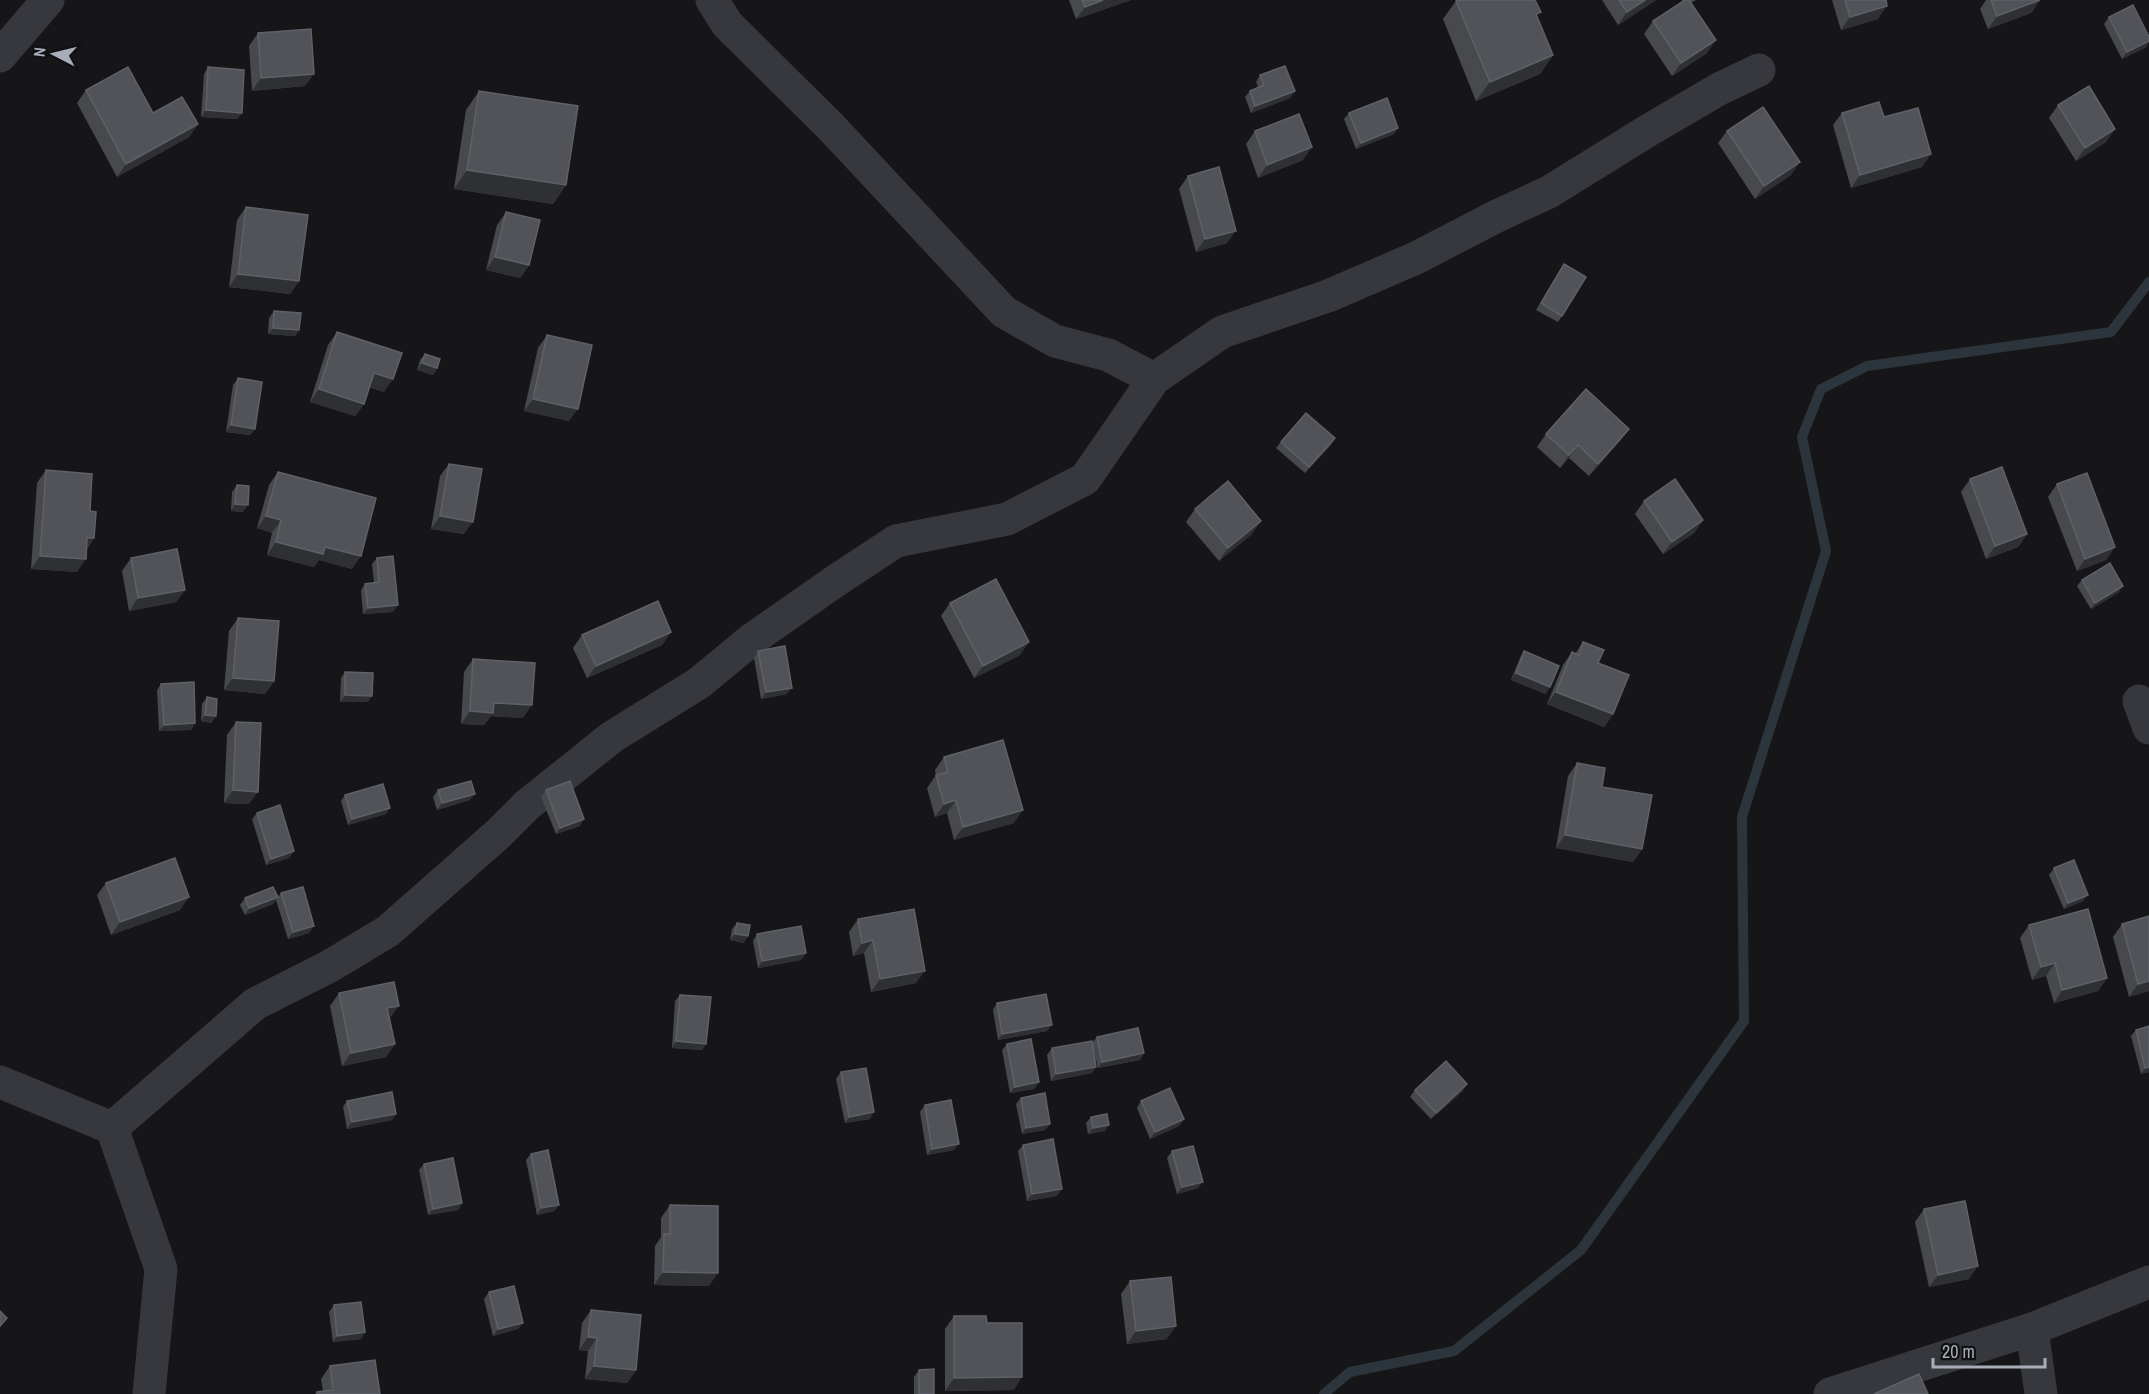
<svg xmlns="http://www.w3.org/2000/svg" width="2149" height="1394" viewBox="0 0 2149 1394" font-family="'Archivo Narrow',sans-serif">
<rect width="100%" height="100%" fill="#161618"/>
<g fill="none" stroke-linecap="round" stroke-linejoin="round">
<polyline stroke="#2c353c" stroke-width="10" points="1324,1394 1350,1372 1454,1351 1581,1250 1744,1021 1742,817 1826,551 1802,437 1821,389 1867,366 2111,332 2149,282"/>
<g stroke="#37383d" stroke-width="33">
<polyline points="712,0 727,24 831,127 1004,312 1055,341 1108,355 1154,379"/>
<polyline points="0,56 48,0"/>
<polyline points="2139,701 2149,728"/>
<polyline points="0,1082 112,1128 161,1269 149,1394"/>
<polyline points="112,1128 255,1004 330,966 388,931 498,834 527,805 612,737 699,683 751,640 834,582 896,541 1007,519 1085,479 1154,379 1222,332 1328,296 1416,258 1497,216 1549,192 1649,130 1719,89 1759,70"/>
<polyline points="2032,1329 2041,1394"/>
<polyline points="1830,1394 2032,1329 2149,1282"/>
</g>
</g>
<g fill="#47494d">
<polygon points="1069,0 1131,0 1076,19"/>
<polygon points="1602,0 1656,0 1618,25"/>
<polygon points="1682,0 1696,0 1691,3 1707,53 1672,76 1644,34 1653,21 1683,2"/>
<polygon points="1832,0 1886,0 1878,19 1841,30"/>
<polygon points="1986,0 2040,0 2031,13 1988,29 1980,9"/>
<polygon points="1456,1 1553,55 1540,74 1476,101 1443,19"/>
<polygon points="2109,17 2149,37 2149,42 2146,47 2122,59 2104,24"/>
<polygon points="258,33 305,86 252,91 249,46"/>
<polygon points="208,67 242,113 237,119 201,117 204,74"/>
<polygon points="1260,75 1295,91 1290,98 1251,113 1245,97 1250,91 1258,87 1256,82"/>
<polygon points="86,90 153,113 198,124 189,137 117,177 77,103"/>
<polygon points="479,91 566,185 553,204 454,189 466,110"/>
<polygon points="2058,105 2106,142 2076,161 2049,118"/>
<polygon points="1349,113 1394,134 1356,149 1344,119"/>
<polygon points="1842,113 1884,117 1922,167 1851,188 1833,125"/>
<polygon points="1255,131 1303,160 1258,178 1246,144"/>
<polygon points="1727,131 1791,175 1755,199 1718,143"/>
<polygon points="1188,176 1227,243 1196,252 1179,189"/>
<polygon points="246,207 299,281 290,294 229,287 237,220"/>
<polygon points="506,212 529,265 520,278 486,270 497,225"/>
<polygon points="1564,264 1562,316 1558,322 1536,310"/>
<polygon points="274,311 299,330 295,336 268,334 269,318"/>
<polygon points="337,332 384,392 369,387 364,404 355,416 310,402 328,345"/>
<polygon points="547,335 569,421 524,411 538,348"/>
<polygon points="425,354 437,368 433,375 417,370 420,360"/>
<polygon points="238,378 255,429 250,435 226,432 233,385"/>
<polygon points="1546,434 1620,441 1589,476 1569,458 1560,468 1537,447"/>
<polygon points="1335,438 1331,445 1305,473 1276,448 1281,442"/>
<polygon points="449,464 464,534 431,529 440,476"/>
<polygon points="46,470 90,511 94,538 87,549 77,572 31,569 37,483"/>
<polygon points="278,472 352,569 319,560 314,567 267,555 272,533 257,528 269,485"/>
<polygon points="1970,479 2027,534 2018,547 1986,559 1961,492"/>
<polygon points="2057,484 2115,547 2106,560 2077,571 2048,497"/>
<polygon points="237,485 243,512 231,511 232,492"/>
<polygon points="1644,501 1703,520 1694,533 1663,554 1635,514"/>
<polygon points="1195,509 1252,534 1219,561 1186,522"/>
<polygon points="131,558 185,590 176,602 129,611 122,571"/>
<polygon points="377,558 393,612 363,614 361,590 365,584 374,583 372,564"/>
<polygon points="2082,580 2119,592 2091,609 2077,586"/>
<polygon points="950,603 1020,655 974,678 941,616"/>
<polygon points="238,618 274,681 265,694 224,690 229,631"/>
<polygon points="671,632 662,645 587,678 573,648 582,635"/>
<polygon points="1583,642 1598,663 1613,714 1604,727 1547,704 1563,665 1572,652 1575,654"/>
<polygon points="758,651 787,694 761,699 754,658"/>
<polygon points="1524,651 1546,694 1511,680 1520,658"/>
<polygon points="473,659 523,718 491,716 484,725 461,724 464,672"/>
<polygon points="345,672 368,702 340,702 341,678"/>
<polygon points="161,684 195,723 191,730 159,731 157,690"/>
<polygon points="207,697 216,716 211,723 201,721 202,704"/>
<polygon points="236,722 249,804 224,803 227,735"/>
<polygon points="944,757 1014,823 954,840 947,813 935,817 927,788 936,775 935,770"/>
<polygon points="1577,763 1602,787 1642,849 1633,862 1556,848 1568,776"/>
<polygon points="438,790 470,800 437,810 433,797"/>
<polygon points="546,790 580,826 556,834 541,797"/>
<polygon points="345,795 386,814 348,825 341,801"/>
<polygon points="257,813 294,851 289,858 266,865 252,819"/>
<polygon points="2054,868 2083,901 2064,909 2049,875"/>
<polygon points="106,883 180,910 111,935 97,895"/>
<polygon points="281,893 309,933 288,939 276,900"/>
<polygon points="278,897 273,904 245,915 240,905 245,898"/>
<polygon points="858,919 916,983 871,992 864,953 853,956 849,932"/>
<polygon points="737,923 744,943 730,940 732,929"/>
<polygon points="2122,924 2149,991 2129,997 2113,937"/>
<polygon points="2029,925 2107,978 2098,991 2054,1003 2046,976 2032,980 2020,938"/>
<polygon points="757,934 806,953 801,960 758,968 753,941"/>
<polygon points="339,993 390,1018 395,1044 386,1057 342,1066 330,1006"/>
<polygon points="680,995 706,1044 702,1050 672,1048 675,1001"/>
<polygon points="997,1003 1047,1031 998,1040 993,1010"/>
<polygon points="2149,1026 2149,1072 2141,1074 2131,1036 2136,1030"/>
<polygon points="1097,1037 1144,1053 1140,1060 1098,1068 1092,1043 1096,1067 1092,1073 1051,1081 1047,1055 1052,1048 1092,1043"/>
<polygon points="1007,1044 1039,1082 1034,1089 1010,1093 1002,1050"/>
<polygon points="841,1072 870,1119 845,1123 836,1079"/>
<polygon points="1415,1090 1463,1091 1431,1119 1410,1097"/>
<polygon points="1021,1098 1050,1124 1045,1130 1022,1134 1016,1104"/>
<polygon points="347,1101 396,1114 392,1120 347,1129 343,1107"/>
<polygon points="1141,1101 1184,1119 1179,1126 1150,1139 1137,1108"/>
<polygon points="925,1105 954,1150 927,1155 920,1112"/>
<polygon points="1091,1117 1105,1131 1088,1134 1086,1123"/>
<polygon points="1023,1145 1057,1196 1027,1201 1018,1151"/>
<polygon points="1172,1151 1198,1188 1177,1194 1167,1158"/>
<polygon points="531,1154 559,1205 554,1211 537,1215 526,1160"/>
<polygon points="424,1164 462,1203 458,1210 428,1215 419,1170"/>
<polygon points="670,1205 709,1286 654,1285 655,1246 661,1237 661,1218"/>
<polygon points="1924,1209 1969,1279 1929,1287 1915,1222"/>
<polygon points="1130,1281 1167,1339 1127,1344 1121,1294"/>
<polygon points="489,1292 523,1323 518,1329 493,1336 484,1299"/>
<polygon points="334,1305 365,1332 361,1339 333,1342 329,1312"/>
<polygon points="591,1310 636,1370 627,1383 585,1379 588,1351 579,1350 582,1323"/>
<polygon points="954,1316 987,1323 1014,1390 945,1391 945,1329"/>
<polygon points="330,1366 380,1394 315,1394 317,1392 323,1391 321,1379"/>
<polygon points="919,1370 934,1394 914,1394 914,1377"/>
</g>
<g fill="#2f3033">
<polygon points="1103,0 1131,0 1076,19 1085,7"/>
<polygon points="1645,0 1656,0 1618,25 1627,12"/>
<polygon points="2040,0 2031,13 1988,29 1997,16"/>
<polygon points="1887,6 1878,19 1841,30 1850,17"/>
<polygon points="1716,40 1707,53 1672,76 1681,63"/>
<polygon points="2149,41 2146,47 2122,59 2127,52"/>
<polygon points="1553,55 1540,74 1476,101 1490,82"/>
<polygon points="314,74 305,86 252,91 261,78"/>
<polygon points="1295,91 1290,98 1251,113 1255,106"/>
<polygon points="206,110 242,113 237,119 201,117"/>
<polygon points="198,124 189,137 117,177 126,164"/>
<polygon points="1398,128 1394,134 1356,149 1361,143"/>
<polygon points="2115,129 2106,142 2076,161 2085,148"/>
<polygon points="1312,147 1303,160 1258,178 1267,165"/>
<polygon points="1931,154 1922,167 1851,188 1860,175"/>
<polygon points="1800,162 1791,175 1755,199 1764,186"/>
<polygon points="467,170 566,185 553,204 454,189"/>
<polygon points="1236,231 1227,243 1196,252 1205,239"/>
<polygon points="495,257 529,265 520,278 486,270"/>
<polygon points="238,274 299,281 290,294 229,287"/>
<polygon points="273,328 299,330 295,336 268,334"/>
<polygon points="422,363 437,368 433,375 417,370"/>
<polygon points="374,373 393,379 384,392 365,386"/>
<polygon points="319,389 364,404 355,416 310,402"/>
<polygon points="533,399 578,409 569,421 524,411"/>
<polygon points="231,425 255,429 250,435 226,432"/>
<polygon points="1629,429 1620,441 1589,476 1598,464"/>
<polygon points="1335,438 1331,445 1305,473 1309,467"/>
<polygon points="1578,445 1569,458 1560,468 1569,455"/>
<polygon points="235,504 248,505 243,512 231,511"/>
<polygon points="266,516 281,520 272,533 257,528"/>
<polygon points="440,516 473,522 464,534 431,529"/>
<polygon points="1703,520 1694,533 1663,554 1672,542"/>
<polygon points="1261,521 1252,534 1219,561 1228,548"/>
<polygon points="2027,534 2018,547 1986,559 1995,546"/>
<polygon points="87,538 94,538 85,551"/>
<polygon points="276,542 325,547 361,556 352,569 319,560 314,567 267,555"/>
<polygon points="2115,547 2106,560 2077,571 2085,559"/>
<polygon points="40,556 86,559 77,572 31,569"/>
<polygon points="2123,586 2119,592 2091,609 2095,603"/>
<polygon points="185,590 176,602 129,611 138,598"/>
<polygon points="398,605 393,612 363,614 368,608"/>
<polygon points="671,632 662,645 587,678 596,666"/>
<polygon points="1029,642 1020,655 974,678 983,666"/>
<polygon points="1516,673 1550,687 1546,694 1511,680"/>
<polygon points="233,678 274,681 265,694 224,690"/>
<polygon points="792,688 787,694 761,699 766,692"/>
<polygon points="1556,692 1613,714 1604,727 1547,704"/>
<polygon points="345,695 372,696 368,702 340,702"/>
<polygon points="494,703 532,705 523,718 491,716 484,725 461,724 470,711"/>
<polygon points="205,715 216,716 211,723 201,721"/>
<polygon points="195,723 191,730 159,731 164,725"/>
<polygon points="233,790 258,792 249,804 224,803"/>
<polygon points="475,794 470,800 437,810 442,803"/>
<polygon points="956,800 947,813 935,817 944,804"/>
<polygon points="390,808 386,814 348,825 352,819"/>
<polygon points="1023,810 1014,823 954,840 963,827"/>
<polygon points="584,819 580,826 556,834 560,828"/>
<polygon points="1565,835 1642,849 1633,862 1556,848"/>
<polygon points="294,851 289,858 266,865 271,859"/>
<polygon points="2088,895 2083,901 2064,909 2068,903"/>
<polygon points="189,897 180,910 111,935 120,922"/>
<polygon points="278,897 273,904 245,915 249,908"/>
<polygon points="314,926 309,933 288,939 293,932"/>
<polygon points="735,934 748,936 744,943 730,940"/>
<polygon points="873,940 864,953 853,956 862,943"/>
<polygon points="806,953 801,960 758,968 762,961"/>
<polygon points="2055,963 2046,976 2032,980 2041,967"/>
<polygon points="925,971 916,983 871,992 880,979"/>
<polygon points="2107,978 2098,991 2054,1003 2062,990"/>
<polygon points="2149,981 2149,991 2129,997 2138,984"/>
<polygon points="399,1006 390,1018 387,1008"/>
<polygon points="1052,1025 1047,1031 998,1040 1002,1034"/>
<polygon points="676,1041 706,1044 702,1050 672,1048"/>
<polygon points="395,1044 386,1057 342,1066 351,1053"/>
<polygon points="1144,1053 1140,1060 1098,1068 1102,1062"/>
<polygon points="1096,1067 1092,1073 1051,1081 1056,1074"/>
<polygon points="2149,1067 2149,1072 2141,1074 2145,1068"/>
<polygon points="1039,1082 1034,1089 1010,1093 1015,1087"/>
<polygon points="1467,1084 1463,1091 1431,1119 1436,1113"/>
<polygon points="874,1112 870,1119 845,1123 849,1117"/>
<polygon points="396,1114 392,1120 347,1129 352,1122"/>
<polygon points="1184,1119 1179,1126 1150,1139 1155,1132"/>
<polygon points="1050,1124 1045,1130 1022,1134 1026,1128"/>
<polygon points="1109,1125 1105,1131 1088,1134 1093,1128"/>
<polygon points="959,1144 954,1150 927,1155 932,1149"/>
<polygon points="1203,1182 1198,1188 1177,1194 1182,1187"/>
<polygon points="1062,1189 1057,1196 1027,1201 1032,1194"/>
<polygon points="462,1203 458,1210 428,1215 433,1209"/>
<polygon points="559,1205 554,1211 537,1215 541,1208"/>
<polygon points="1978,1266 1969,1279 1929,1287 1938,1275"/>
<polygon points="663,1272 718,1273 709,1286 654,1285"/>
<polygon points="523,1323 518,1329 493,1336 498,1329"/>
<polygon points="1176,1326 1167,1339 1127,1344 1136,1331"/>
<polygon points="365,1332 361,1339 333,1342 337,1336"/>
<polygon points="588,1337 597,1338 588,1351 579,1350"/>
<polygon points="594,1366 636,1370 627,1383 585,1379"/>
<polygon points="1022,1377 1014,1390 945,1391 954,1378"/>
</g>
<g fill="#525359" stroke="#5f6168" stroke-width="1.5">
<polygon points="1082,0 1103,0 1085,7"/>
<polygon points="1457,0 1535,0 1541,12 1536,14 1553,55 1490,82 1456,1"/>
<polygon points="1619,0 1645,0 1627,12"/>
<polygon points="1685,0 1689,0 1716,40 1681,63 1653,21"/>
<polygon points="1845,0 1886,0 1887,6 1850,17"/>
<polygon points="1991,0 2040,0 1997,16"/>
<polygon points="2133,5 2149,37 2149,41 2127,52 2109,17"/>
<polygon points="311,29 314,74 261,78 258,33"/>
<polygon points="1285,66 1295,91 1255,106 1250,91 1264,85 1260,75"/>
<polygon points="128,67 153,113 182,97 198,124 126,164 86,90"/>
<polygon points="208,67 244,70 242,113 206,110"/>
<polygon points="2089,86 2115,129 2085,148 2058,105"/>
<polygon points="479,91 578,106 566,185 467,170"/>
<polygon points="1387,98 1398,128 1361,143 1349,113"/>
<polygon points="1879,102 1884,117 1918,108 1931,154 1860,175 1842,113"/>
<polygon points="1763,107 1800,162 1764,186 1727,131"/>
<polygon points="1299,114 1312,147 1267,165 1255,131"/>
<polygon points="1219,167 1236,231 1205,239 1188,176"/>
<polygon points="246,207 308,215 299,281 238,274"/>
<polygon points="506,212 540,220 529,265 495,257"/>
<polygon points="1564,264 1586,277 1562,316 1541,303"/>
<polygon points="274,311 301,313 299,330 273,328"/>
<polygon points="337,332 402,353 393,379 374,373 364,404 319,389"/>
<polygon points="547,335 592,345 578,409 533,399"/>
<polygon points="425,354 440,359 437,368 422,363"/>
<polygon points="238,378 262,382 255,429 231,425"/>
<polygon points="1586,389 1629,429 1598,464 1578,445 1569,455 1546,434"/>
<polygon points="1306,413 1335,438 1309,467 1281,442"/>
<polygon points="449,464 482,469 473,522 440,516"/>
<polygon points="2002,467 2027,534 1995,546 1970,479"/>
<polygon points="46,470 92,474 90,511 96,512 94,538 87,538 86,559 40,556"/>
<polygon points="278,472 376,498 361,556 325,547 323,554 276,542 281,520 266,516"/>
<polygon points="2087,473 2115,547 2085,559 2057,484"/>
<polygon points="1675,479 1703,520 1672,542 1644,501"/>
<polygon points="1228,481 1261,521 1228,548 1195,509"/>
<polygon points="237,485 249,486 248,505 235,504"/>
<polygon points="177,549 185,590 138,598 131,558"/>
<polygon points="393,556 398,605 368,608 365,584 379,582 377,558"/>
<polygon points="2110,563 2123,586 2095,603 2082,580"/>
<polygon points="996,579 1029,642 983,666 950,603"/>
<polygon points="658,601 671,632 596,666 582,635"/>
<polygon points="238,618 279,621 274,681 233,678"/>
<polygon points="1583,642 1604,650 1598,663 1629,675 1613,714 1556,692 1572,652 1579,655"/>
<polygon points="785,646 792,688 766,692 758,651"/>
<polygon points="1524,651 1559,666 1550,687 1516,673"/>
<polygon points="473,659 535,663 532,705 494,703 493,713 470,711"/>
<polygon points="345,672 373,673 372,696 345,695"/>
<polygon points="194,682 195,723 164,725 161,684"/>
<polygon points="207,697 217,699 216,716 205,715"/>
<polygon points="236,722 261,723 258,792 233,790"/>
<polygon points="1003,740 1023,810 963,827 956,800 944,804 936,775 948,772 944,757"/>
<polygon points="1577,763 1605,768 1602,787 1652,795 1642,849 1565,835"/>
<polygon points="471,781 475,794 442,803 438,790"/>
<polygon points="570,781 584,819 560,828 546,790"/>
<polygon points="383,784 390,808 352,819 345,795"/>
<polygon points="280,805 294,851 271,859 257,813"/>
<polygon points="175,858 189,897 120,922 106,883"/>
<polygon points="2074,860 2088,895 2068,903 2054,868"/>
<polygon points="273,887 278,897 249,908 245,898"/>
<polygon points="303,887 314,926 293,932 281,893"/>
<polygon points="914,909 925,971 880,979 873,940 862,943 858,919"/>
<polygon points="2088,909 2107,978 2062,990 2055,963 2041,967 2029,925"/>
<polygon points="2149,916 2149,981 2138,984 2122,924"/>
<polygon points="737,923 750,925 748,936 735,934"/>
<polygon points="801,926 806,953 762,961 757,934"/>
<polygon points="394,982 399,1006 387,1008 395,1044 351,1053 339,993"/>
<polygon points="1046,994 1052,1025 1002,1034 997,1003"/>
<polygon points="680,995 711,997 706,1044 676,1041"/>
<polygon points="2149,1026 2149,1067 2145,1068 2136,1030"/>
<polygon points="1138,1028 1144,1053 1102,1062 1097,1037"/>
<polygon points="1031,1039 1039,1082 1015,1087 1007,1044"/>
<polygon points="1092,1041 1096,1067 1056,1074 1052,1048"/>
<polygon points="1446,1061 1467,1084 1436,1113 1415,1090"/>
<polygon points="866,1068 874,1112 849,1117 841,1072"/>
<polygon points="1170,1088 1184,1119 1155,1132 1141,1101"/>
<polygon points="392,1092 396,1114 352,1122 347,1101"/>
<polygon points="1045,1093 1050,1124 1026,1128 1021,1098"/>
<polygon points="951,1100 959,1144 932,1149 925,1105"/>
<polygon points="1107,1114 1109,1125 1093,1128 1091,1117"/>
<polygon points="1053,1139 1062,1189 1032,1194 1023,1145"/>
<polygon points="1193,1146 1203,1182 1182,1187 1172,1151"/>
<polygon points="548,1150 559,1205 541,1208 531,1154"/>
<polygon points="453,1158 462,1203 433,1209 424,1164"/>
<polygon points="1965,1201 1978,1266 1938,1275 1924,1209"/>
<polygon points="670,1205 718,1206 718,1273 663,1272 664,1234 670,1234"/>
<polygon points="1171,1277 1176,1326 1136,1331 1130,1281"/>
<polygon points="514,1286 523,1323 498,1329 489,1292"/>
<polygon points="361,1302 365,1332 337,1336 334,1305"/>
<polygon points="591,1310 641,1315 636,1370 594,1366 597,1338 588,1337"/>
<polygon points="0,1311 7,1318 0,1326"/>
<polygon points="954,1316 986,1316 987,1323 1022,1323 1022,1377 954,1378"/>
<polygon points="375,1360 380,1394 317,1394 317,1392 333,1390 330,1366"/>
<polygon points="934,1369 934,1394 919,1394 919,1370"/>
<polygon points="1919,1374 1928,1394 1874,1394"/>
</g>
<g transform="translate(54 54) rotate(277)" stroke="#111113" stroke-width="4.5" paint-order="stroke">
<path d="M0-4.5L10 22L0 15L-10 22Z" fill="#a8adb8"/>
<text y="-9" font-size="16" font-weight="bold" text-anchor="middle" fill="#a8adb8">N</text>
</g>
<path d="M1933 1358v9h112v-9" fill="none" stroke="#a8adb8" stroke-width="3"/>
<text x="1942" y="1358" font-size="18" fill="#a8adb8" stroke="#111113" stroke-width="4.5" paint-order="stroke">20 m</text>
</svg>
